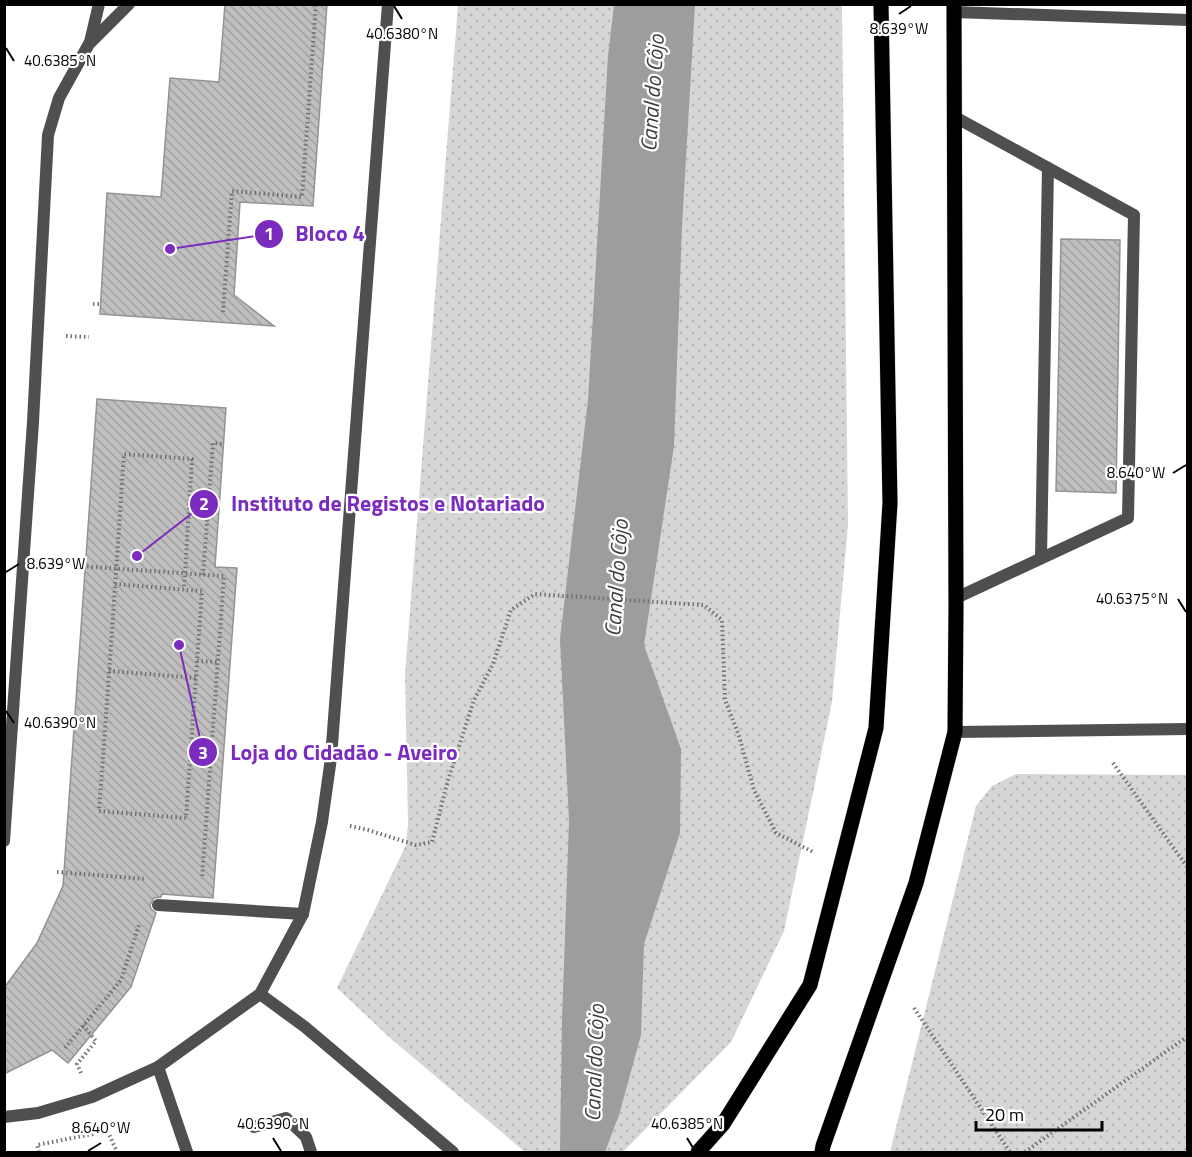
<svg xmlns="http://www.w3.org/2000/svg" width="1192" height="1157" viewBox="0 0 1192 1157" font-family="'Titillium Web',sans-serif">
<defs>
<pattern id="green-dots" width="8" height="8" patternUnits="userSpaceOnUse" patternTransform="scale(1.5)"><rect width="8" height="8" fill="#d6d6d6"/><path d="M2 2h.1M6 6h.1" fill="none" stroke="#b6b6b6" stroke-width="1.8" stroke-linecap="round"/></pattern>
<pattern id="building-back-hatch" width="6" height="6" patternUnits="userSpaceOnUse" patternTransform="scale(1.5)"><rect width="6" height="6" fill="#bfbfbf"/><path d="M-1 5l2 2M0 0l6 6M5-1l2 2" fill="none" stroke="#a2a2a2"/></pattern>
</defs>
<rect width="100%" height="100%" fill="#fff"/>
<g fill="url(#green-dots)">
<polygon points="458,5 842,5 848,525 832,702 784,931 731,1042 623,1152 525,1152 389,1037 337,988 406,845 408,823 405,674"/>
<polygon points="1016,774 1187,775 1187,1152 890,1152 976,806 992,786"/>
</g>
<polygon fill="#9d9d9d" points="614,5 695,5 682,226 674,446 644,645 681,749 680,833 644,944 641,1035 619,1115 605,1152 560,1152 562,1020 569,821 560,639 588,400 608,56"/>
<g fill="url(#building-back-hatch)" stroke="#939393" stroke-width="1.5">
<polygon points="225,4 327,4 313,206 240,202 234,295 274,326 100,314 107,193 161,197 170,78 219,82"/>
<polygon points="1061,239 1120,240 1116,493 1056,491"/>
<polygon points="97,399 226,408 215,567 237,568 213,898 162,894 161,897 154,898 150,905 151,909 156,913 131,987 68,1063 52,1050 4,1074 4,988 37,943 63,886"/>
</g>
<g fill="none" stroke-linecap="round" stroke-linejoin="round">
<defs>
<g id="primary">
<polyline points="698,1152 723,1124 810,985 876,728 890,503 881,4"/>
<polyline points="822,1152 823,1146 916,883 955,732 956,606 954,4"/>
</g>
</defs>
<use href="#primary" stroke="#dbdbdb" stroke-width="16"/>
<g stroke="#717171" stroke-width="4" stroke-dasharray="1.5 3" stroke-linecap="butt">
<polyline points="93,304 100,304"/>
<polyline points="223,312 232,191 302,197 316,4"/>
<polyline points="66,336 89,337"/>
<polyline points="78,566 224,576 202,879"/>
<polyline points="203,575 213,443 223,444"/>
<path d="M115,584L202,591L186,818L99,811C108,692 116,573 124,454L192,459L184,589"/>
<polyline points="197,661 218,662"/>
<polyline points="109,671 196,678"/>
<polyline points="1113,763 1188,868"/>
<polyline points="350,826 368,830 416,845 432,842 448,780 474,700 493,664 511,610 535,594 704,605 722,620 725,700 739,736 754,790 776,833 813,852"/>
<polyline points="57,872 146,879"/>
<polyline points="914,1008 1010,1152"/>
<polyline points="65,1048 121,980 139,925"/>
<polyline points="81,1073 77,1064 96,1041 83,1025"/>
<polyline points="104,1123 117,1152"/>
<polyline points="39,1152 37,1145 108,1131"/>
<polyline points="1025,1152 1188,1036"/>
</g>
<g stroke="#4f4f4f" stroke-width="12">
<polyline points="954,12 1188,20"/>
<polyline points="955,117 1134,215 1128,518 956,598"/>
<polyline points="1041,558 1048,168"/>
<polyline points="955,732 1188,729"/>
<polyline points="158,905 303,914"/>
<polyline points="158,1067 187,1152"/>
<polyline points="254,1127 286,1118 306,1137 311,1152"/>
</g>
<g stroke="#4f4f4f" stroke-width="12">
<polyline points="91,42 129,4"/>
<polyline points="4,841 33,422 48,135 59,98 90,42 99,4"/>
<polyline points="260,994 305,1027 453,1152"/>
<polyline points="4,1117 38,1113 92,1097 158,1067 260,994 303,914 322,822 331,758 388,4"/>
</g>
<use href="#primary" stroke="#000" stroke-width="15"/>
</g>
<path fill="none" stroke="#000" stroke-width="2" d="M394,6L402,19M899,14L911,6M6,48L14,61M1173,473L1186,465M6,572L19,564M1178,599L1186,612M6,711L14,723M273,1138L281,1151M687,1138L695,1151M88,1151L101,1143"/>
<g text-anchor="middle" stroke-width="4.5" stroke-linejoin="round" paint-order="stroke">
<g font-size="22" font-style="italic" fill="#3e3e3e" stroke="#fff">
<text transform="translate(652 93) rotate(-86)" y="8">Canal do Côjo</text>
<text transform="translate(616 578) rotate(-86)" y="8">Canal do Côjo</text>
<text transform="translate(594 1063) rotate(-88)" y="8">Canal do Côjo</text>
</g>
</g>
<g font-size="15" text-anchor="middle" fill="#000" stroke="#fff" stroke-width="4.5" stroke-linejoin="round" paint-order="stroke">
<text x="899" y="34">8.639°W</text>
<text x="402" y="39">40.6380°N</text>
<text x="60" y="66">40.6385°N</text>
<text x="1136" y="478">8.640°W</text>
<text x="56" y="569">8.639°W</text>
<text x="1132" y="604">40.6375°N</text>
<text x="60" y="728">40.6390°N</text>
<text x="273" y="1129">40.6390°N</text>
<text x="687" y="1129">40.6385°N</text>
<text x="101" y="1133">8.640°W</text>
</g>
<path fill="none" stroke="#7b2cbf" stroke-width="2" d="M170 249L269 234M137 556L204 504M179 645L203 752"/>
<g fill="#7b2cbf" stroke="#fff" stroke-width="2">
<circle cx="170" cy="249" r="6"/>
<circle cx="137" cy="556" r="6"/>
<circle cx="179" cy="645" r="6"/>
<circle cx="269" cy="234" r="15"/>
<circle cx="204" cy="504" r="15"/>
<circle cx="203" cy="752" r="15"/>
</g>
<g font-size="18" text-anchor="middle" font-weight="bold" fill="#fff">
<text x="269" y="240">1</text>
<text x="204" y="510">2</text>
<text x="203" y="759">3</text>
</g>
<g font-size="22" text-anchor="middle" font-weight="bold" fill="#7b2cbf" stroke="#fff" stroke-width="4.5" stroke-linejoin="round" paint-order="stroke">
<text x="330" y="241">Bloco 4</text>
<text x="388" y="511">Instituto de Registos e Notariado</text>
<text x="344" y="760">Loja do Cidadão - Aveiro</text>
</g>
<rect width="1192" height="1157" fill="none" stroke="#000000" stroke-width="12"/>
<path d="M976 1121v9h126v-9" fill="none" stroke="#000000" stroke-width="3"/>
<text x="985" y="1121" font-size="18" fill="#000000" stroke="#ffffff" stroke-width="4.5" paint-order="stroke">20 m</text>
</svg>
